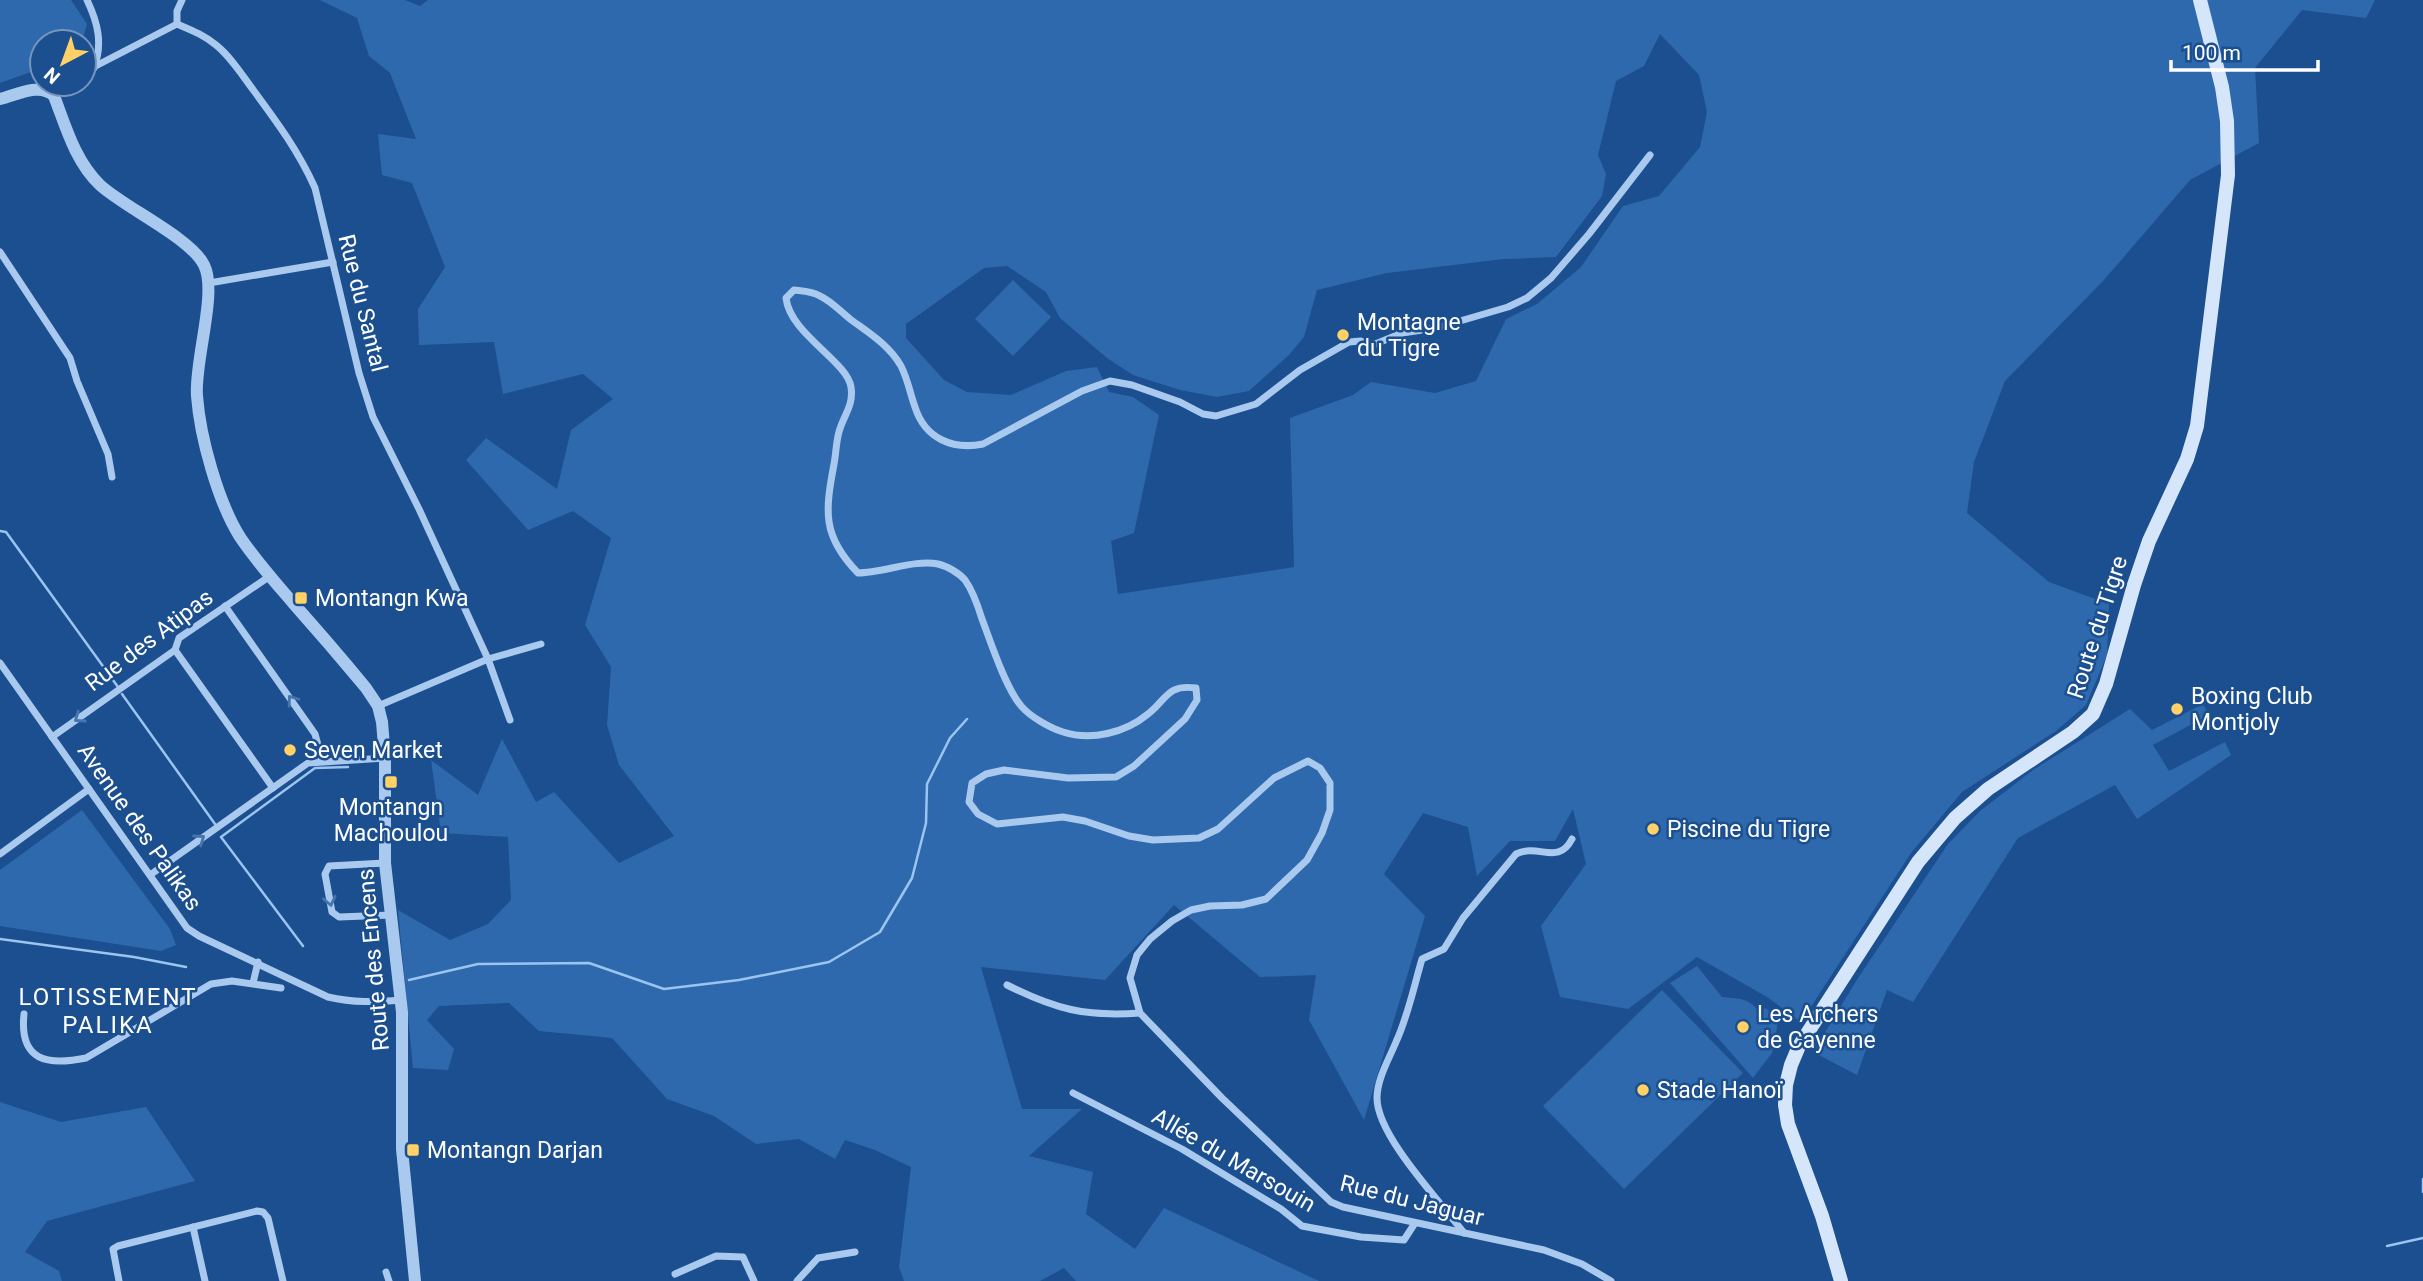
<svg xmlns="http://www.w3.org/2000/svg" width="2423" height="1281" viewBox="0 0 2423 1281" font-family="Roboto,sans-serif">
<rect width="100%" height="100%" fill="#1b4f8f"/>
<g fill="#2e69ad" fill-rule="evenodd">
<polygon points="0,0 71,0 87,24 82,42 42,42 42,68 0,83"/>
<path d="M320,0H405L420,6L428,0H2375L2366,18L2302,10L2255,68L2259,143L2190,180L2104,280L2005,381L1974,462L1967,513L2049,582L2109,604L2107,655L2086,705L2056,731L1962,792L1911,853L1801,1022L1767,997L1697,957L1628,1009L1560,997L1541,926L1586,864L1573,809L1555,841H1510L1477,876L1468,827L1423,813L1384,874L1425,916L1364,1120L1309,1020L1316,975L1260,977L1174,905L1105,980L981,967L1022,1109H1082L1029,1156L1093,1172L1086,1214L1135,1249L1164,1208L1319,1281H1076L1064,1268L1040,1281H904L899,1267L911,1167L875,1150L845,1140L835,1159L799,1139L756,1144L714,1116L667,1099L612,1038L539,1031L509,1003L439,1006L427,1020L454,1049L448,1070L413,1068L398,910L450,940L488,924L511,900L508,837L441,833L431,760L478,795L502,739L536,802L554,792L619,863L674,836L619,765L607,725L611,667L585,625L611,538L573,511L528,530L466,460L486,438L557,489L571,430L613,399L583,374L503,394L494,342L419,345L418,309L445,267L412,183L382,175L378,134L416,139L390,73L369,56L357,18ZM1660,34L1699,75L1707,112L1700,147L1659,196L1623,206L1581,267L1537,304L1506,319L1476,381L1435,393L1371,382L1353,395L1290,418L1294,567L1118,594L1111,541L1134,533L1159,415L1133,397L1109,392L1097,367L1066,371L1011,395L967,392L944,380L906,338V324L984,268L1007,266L1046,292L1060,318L1107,358L1133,375L1180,390L1217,397L1249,391L1289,355L1304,337L1317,290L1387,273L1504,259L1556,257L1602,196L1606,174L1598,155L1616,81L1644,66Z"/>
<polygon points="1013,280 1051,317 1013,356 975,319"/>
<polygon points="2203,704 2209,715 2153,745 2169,771 2225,742 2231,755 2137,819 2115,785 2018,838 1913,1002 1887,990 1857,1075 1813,1052 1858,978 1948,844 1980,811 2033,770 2130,709 2152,730"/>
<polygon points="82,810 170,929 176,945 161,951 0,926 0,870"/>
<path d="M1697,966L1722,997C1738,999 1752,997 1759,1014L1765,1008L1779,1017L1772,1053L1753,1078L1670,983Z"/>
<polygon points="1662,990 1743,1073 1624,1189 1543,1106"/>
<polygon points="0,1102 61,1122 146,1107 195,1181 47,1221 25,1252 59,1271 62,1281 0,1281"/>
</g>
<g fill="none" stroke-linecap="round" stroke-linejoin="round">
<g stroke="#9cc4f0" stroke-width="2.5">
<polyline points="0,531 6,532 118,687"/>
<polyline points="122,694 215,824"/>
<polyline points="0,939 134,957 186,967"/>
<polyline points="303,946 221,837 315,768 348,767"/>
<polyline points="409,980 478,964 589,963 664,989 739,980 829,962 880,932 912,878 926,823 927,784 950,738 967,719"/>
<polyline points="2423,1179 2423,1192"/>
<polyline points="2387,1246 2423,1238"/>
</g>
<g stroke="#a9c9ee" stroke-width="7">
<path d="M87,0C98,23 103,44 94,68"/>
<path d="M177,24C191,30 204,35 216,45C231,57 242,75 254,91C277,122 299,152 315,188L359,373L373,417L419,509L488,659L510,720"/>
<polyline points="177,24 177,11 182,0"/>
<polyline points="84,72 177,24"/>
<polyline points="0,252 70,358 77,381 108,454 112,477"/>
<polyline points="209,283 333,262"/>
<polyline points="225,606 315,734 322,760"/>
<polyline points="175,650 273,788"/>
<path d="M0,663L187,928L199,936L328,997C353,1003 376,1002 401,1000"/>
<polyline points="378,706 488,659 541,644"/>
<polyline points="52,737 175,650 179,638 270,576"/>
<polyline points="0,854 89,789"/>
<polyline points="385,863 329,866 325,874 332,912 339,917 391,915"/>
<polyline points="150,875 308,763 385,758"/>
<polyline points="253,983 258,962"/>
<path d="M1007,985C1055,1009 1085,1017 1140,1013"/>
<path d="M24,1014C19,1061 47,1066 86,1058L211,984L232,981L281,988"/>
<polyline points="1073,1093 1182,1149 1281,1209 1302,1226 1361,1237 1404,1240 1415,1223"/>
<polyline points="193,1227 205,1281"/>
<path d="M1464,1233C1440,1201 1377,1136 1377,1098C1377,1079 1389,1059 1396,1042C1408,1016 1414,986 1422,959L1444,949L1463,918L1516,854C1539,843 1558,866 1572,839"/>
<polyline points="386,1272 389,1281"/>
<polyline points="675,1274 716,1256 743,1257 754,1281"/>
<polyline points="119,1281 113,1249 118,1246 257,1211 263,1212 268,1218 283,1281"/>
<polyline points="797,1281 818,1258 855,1252"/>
<path d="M1611,1281L1582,1264L1544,1250L1343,1207L1331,1202L1222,1098L1140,1013L1130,978L1137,955L1150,939L1172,921L1191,910L1210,906L1242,905L1266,899L1307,860L1322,833L1330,810V783L1320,768L1308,761L1274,778L1218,829L1199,838L1153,840L1129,836L1085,821L1063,817L997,824L978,814L969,802L972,783L986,774L1004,770L1068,778L1116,777L1134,766L1185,719L1197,700L1196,688C1167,684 1167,699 1148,714C1125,733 1091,741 1063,732C1050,728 1031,717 1022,707C1006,689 991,643 982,619C978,606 973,591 965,580C959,573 947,566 938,564C916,559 882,573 858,573C822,536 825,512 834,464C836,454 836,442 839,432C843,416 854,406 851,387C847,361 790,334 786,298L794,290C802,291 812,291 820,296C831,301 840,311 850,319C869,333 889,345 901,366C908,380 910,393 915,407C925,439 953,450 983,444L1082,391L1110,381L1132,385L1180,402L1203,414L1216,416L1256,404L1300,370L1349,342L1361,341L1373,345L1402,333L1436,328L1508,307L1527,298L1551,278L1589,234L1650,155"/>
</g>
<path stroke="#a9c9ee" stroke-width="12" d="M0,99C17,95 40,82 54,96C66,127 75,161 100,185C125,208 191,238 204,265C218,292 194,362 197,396C200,437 218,502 240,537C256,561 275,582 293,603C318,631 342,659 366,688L378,706L382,722L385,758V863L402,1012V1149L415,1281"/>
<polyline stroke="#d6e6fa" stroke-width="14" points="1841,1281 1822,1216 1788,1124 1785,1105 1786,1085 1791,1065 1799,1046 1918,862 1955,818 1988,789 2073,732 2093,714 2106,684 2134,585 2149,541 2187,459 2197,426 2228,175 2227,121 2222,87 2200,0"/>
</g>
<defs><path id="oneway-chevron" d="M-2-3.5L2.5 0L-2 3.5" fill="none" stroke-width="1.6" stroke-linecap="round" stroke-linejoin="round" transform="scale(1.75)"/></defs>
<g stroke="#4674ac">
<use href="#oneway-chevron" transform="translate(292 700) rotate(-126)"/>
<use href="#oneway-chevron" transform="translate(79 718) rotate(145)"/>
<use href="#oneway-chevron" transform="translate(200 839) rotate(-35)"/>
<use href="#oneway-chevron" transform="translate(330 901) rotate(78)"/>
</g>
<g fill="#ffd166" stroke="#1b4f8f" stroke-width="2.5">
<circle cx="1343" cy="335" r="7"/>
<rect x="294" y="591" width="14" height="14" rx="3.5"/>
<circle cx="2177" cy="709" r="7"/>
<circle cx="290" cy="750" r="7"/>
<rect x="384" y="775" width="14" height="14" rx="3.5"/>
<circle cx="1653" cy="829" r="7"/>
<circle cx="1743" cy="1027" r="7"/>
<circle cx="1643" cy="1090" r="7"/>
<rect x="406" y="1143" width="14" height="14" rx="3.5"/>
</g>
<g text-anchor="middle" stroke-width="5" stroke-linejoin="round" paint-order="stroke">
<g font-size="23" fill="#fff" stroke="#1b4f8f">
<text transform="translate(363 303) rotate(76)" y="8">Rue du Santal</text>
<text transform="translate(2097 627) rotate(-72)" y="8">Route du Tigre</text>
<text transform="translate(149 640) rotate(-37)" y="8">Rue des Atipas</text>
<text transform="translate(140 827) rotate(55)" y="8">Avenue des Palikas</text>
<text transform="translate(373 960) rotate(-95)" y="8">Route des Encens</text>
<text transform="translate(1234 1160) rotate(30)" y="8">Allée du Marsouin</text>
<text transform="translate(1412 1200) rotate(14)" y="8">Rue du Jaguar</text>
</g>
<g font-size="23" fill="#fff" stroke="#1b4f8f" text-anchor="start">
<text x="1357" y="330">Montagne<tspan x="1357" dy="26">du Tigre</tspan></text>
<text x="315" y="606">Montangn Kwa</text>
<text x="2191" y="704">Boxing Club<tspan x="2191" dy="26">Montjoly</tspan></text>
<text x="304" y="758">Seven Market</text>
<text x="391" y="815" text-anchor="middle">Montangn<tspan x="391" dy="26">Machoulou</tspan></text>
<text x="1667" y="837">Piscine du Tigre</text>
<text x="1757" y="1022">Les Archers<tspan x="1757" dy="26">de Cayenne</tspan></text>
<text x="1657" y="1098">Stade Hanoï</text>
<text x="427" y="1158">Montangn Darjan</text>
</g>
<g font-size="24" letter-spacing="2" fill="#fff" stroke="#1b4f8f">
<text x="108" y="1005">LOTISSEMENT<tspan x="108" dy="28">PALIKA</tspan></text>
</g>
</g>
<g transform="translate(63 63) rotate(221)"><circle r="33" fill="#1b4f8f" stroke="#7695bc" stroke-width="2"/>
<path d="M0-5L12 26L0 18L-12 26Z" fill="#ffd166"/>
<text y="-10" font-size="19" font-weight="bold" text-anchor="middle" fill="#ffffff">N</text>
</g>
<path d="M2171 60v10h147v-10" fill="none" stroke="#ffffff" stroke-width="3.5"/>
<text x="2182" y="60" font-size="21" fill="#ffffff" stroke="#1b4f8f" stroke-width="5" paint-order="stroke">100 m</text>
</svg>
